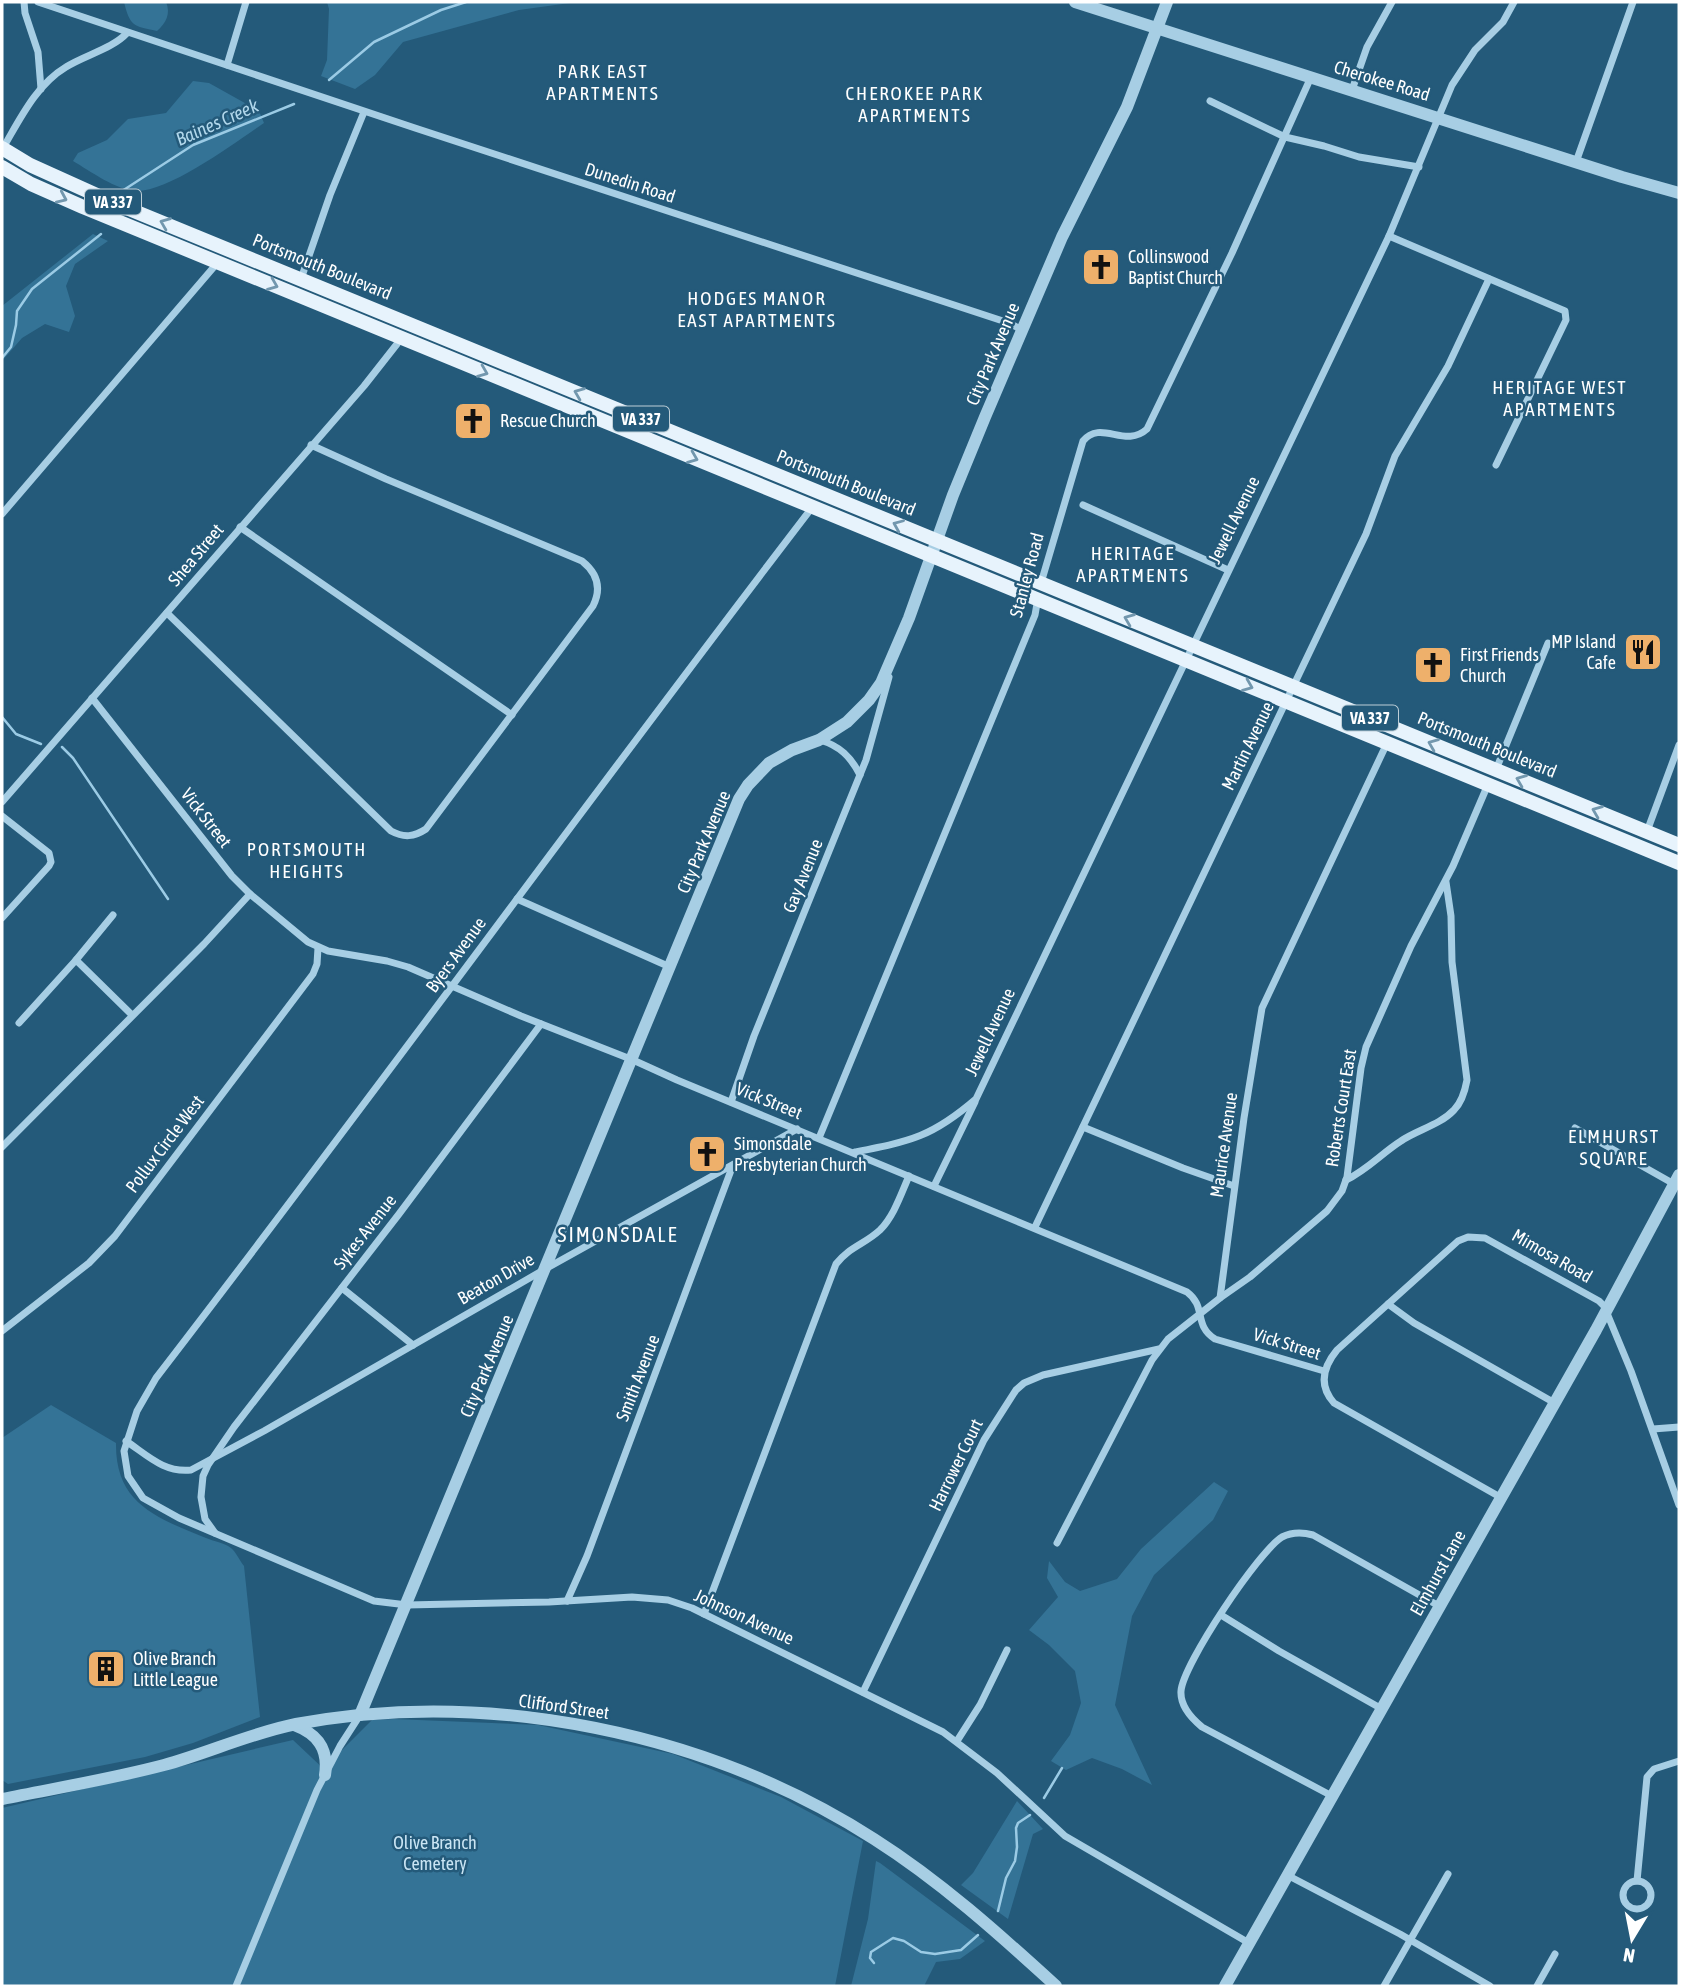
<svg xmlns="http://www.w3.org/2000/svg" width="1681" height="1988" viewBox="0 0 1681 1988" font-family="'Asap Condensed',sans-serif">
<rect width="100%" height="100%" fill="#245a7a"/>
<g fill="#347396">
<path d="M124,2H166C171,14 166,23 157,31C133,26 130,26 124,2Z"/>
<polygon points="327,2 577,2 519,10 403,42 375,75 355,89 321,76 327,60 329,9"/>
<path d="M193,81L209,83L259,111L264,123C236,142 169,192 136,191C116,190 90,171 73,161L78,153L107,140L128,119L166,113Z"/>
<polygon points="93,234 108,241 75,264 66,286 75,316 69,332 45,324 22,338 2,361 2,306"/>
<path d="M51,1405L116,1443C115,1504 157,1518 206,1538C213,1541 225,1543 231,1548C236,1552 240,1561 244,1566L260,1717L193,1743L145,1757L8,1784L2,1780V1438Z"/>
<polygon points="1214,1482 1228,1491 1213,1520 1154,1575 1132,1616 1115,1705 1152,1785 1122,1769 1092,1758 1066,1770 1051,1761 1070,1735 1081,1703 1075,1671 1049,1645 1029,1630 1058,1597 1047,1578 1049,1561 1065,1582 1080,1591 1117,1579 1141,1549"/>
<polygon points="394,1719 538,1725 673,1754 781,1797 863,1841 835,1986 2,1986 2,1808 293,1740 328,1773 336,1756 372,1720"/>
<polygon points="1017,1801 1043,1829 1033,1834 1008,1919 961,1885 973,1873"/>
<polygon points="876,1861 880,1863 985,1941 960,1959 936,1962 924,1986 851,1986 868,1919"/>
</g>
<g fill="none" stroke-linecap="round" stroke-linejoin="round">
<g stroke="#9bcbe5" stroke-width="2.5">
<polyline points="329,80 374,42 441,10 466,2"/>
<polyline points="119,193 193,145 294,104"/>
<polyline points="2,358 11,347 16,325 17,311 32,289 101,234"/>
<polyline points="2,717 16,734 41,744"/>
<polyline points="62,747 73,758 168,899"/>
<polyline points="1044,1798 1062,1768"/>
<polyline points="998,1911 1006,1878 1015,1861 1017,1847 1016,1828 1018,1823 1030,1815"/>
<polyline points="874,1963 870,1958 871,1952 893,1938 904,1941 921,1952 935,1954 961,1950 978,1935"/>
</g>
<g stroke="#a7cee4" stroke-width="7">
<polyline points="24,2 25,13 38,52 41,89"/>
<polyline points="38,2 415,128 1009,323 1022,330"/>
<polyline points="227,65 246,2"/>
<polyline points="1352,90 1367,47 1392,2"/>
<polyline points="1210,101 1285,137 1324,146 1359,157 1419,167"/>
<path d="M3,148C20,119 36,85 66,67C85,55 112,49 127,33"/>
<polyline points="1576,162 1633,2"/>
<polyline points="1389,236 1565,311 1566,320 1496,465"/>
<polyline points="301,279 330,195 364,112"/>
<path d="M814,505C592,794 378,1090 156,1378L137,1411L124,1451L128,1476L143,1498L179,1518L374,1601L407,1605L549,1602L632,1597L668,1600L692,1608L943,1732L997,1773L1065,1836L1249,1943"/>
<polyline points="1083,505 1228,570"/>
<polyline points="2,514 219,261"/>
<polyline points="240,527 512,715"/>
<path d="M1041,583L1083,441C1101,419 1125,449 1147,429L1232,253L1311,77"/>
<path d="M167,613L391,831C404,838 414,837 426,829L593,606C602,588 597,573 582,561L386,479L311,445"/>
<path d="M92,698L232,876L250,894L308,942L328,951L387,961L408,967L521,1016L633,1060L677,1080L1187,1292C1207,1307 1193,1325 1215,1339L1324,1371"/>
<path d="M820,740C840,746 851,757 860,775"/>
<polyline points="1495,772 1548,643"/>
<polyline points="2,802 364,386 397,344 401,335"/>
<polyline points="2,816 49,853 51,862 49,866 2,918"/>
<polyline points="1646,834 1679,745"/>
<polyline points="517,899 670,967"/>
<polyline points="76,960 113,915"/>
<polyline points="19,1023 76,960 132,1015"/>
<polyline points="731,1102 754,1036 866,760 889,677"/>
<polyline points="1083,1127 1183,1168 1234,1186"/>
<polyline points="1575,1128 1674,1184"/>
<polyline points="819,1138 1035,615 1038,598"/>
<polyline points="2,1147 204,944 250,894"/>
<path d="M855,1152C911,1141 932,1137 976,1099L1389,236L1452,85L1475,50L1503,22L1514,2"/>
<path d="M1346,1180C1367,1170 1382,1153 1401,1141C1417,1130 1440,1125 1454,1110C1462,1102 1465,1091 1467,1080L1452,962L1451,916L1446,882"/>
<polyline points="934,1186 975,1102"/>
<polyline points="1035,1227 1366,534 1395,456 1448,366 1489,279"/>
<polyline points="342,1288 413,1345"/>
<polyline points="1220,1298 1250,1277 1327,1211 1342,1191 1347,1177 1361,1068 1366,1047 1411,946 1453,866 1489,782"/>
<polyline points="1388,1304 1414,1323 1553,1402"/>
<polyline points="2,1331 89,1263 115,1236 313,974 317,964 318,948"/>
<polyline points="1653,1429 1679,1427"/>
<path d="M126,1441C147,1455 164,1473 191,1470L264,1431L547,1268L797,1129"/>
<path d="M1500,1497L1334,1403C1318,1385 1323,1367 1337,1350L1458,1241L1468,1237L1485,1238L1599,1301L1604,1306L1631,1371L1679,1505"/>
<polyline points="215,1533 205,1519 201,1497 203,1476 208,1465 234,1427 399,1214 541,1024"/>
<polyline points="1057,1543 1152,1360 1168,1339 1220,1298 1244,1118 1262,1008 1388,741"/>
<polyline points="567,1601 587,1556 733,1165"/>
<path d="M704,1614L836,1264C849,1247 865,1244 880,1230C894,1216 901,1194 909,1176"/>
<polyline points="1221,1615 1279,1651 1382,1709"/>
<polyline points="863,1692 984,1440 1016,1390 1024,1383 1043,1375 1159,1349"/>
<polyline points="957,1741 980,1705 1007,1650"/>
<path d="M1332,1796L1202,1727C1191,1718 1180,1706 1181,1691C1183,1664 1259,1551 1282,1537C1292,1532 1302,1532 1313,1535L1439,1606"/>
<polyline points="1287,1875 1400,1934 1490,1986"/>
<circle cx="1637" cy="1895" r="14"/>
<polyline points="1637,1881 1647,1777 1654,1769 1679,1761"/>
<polyline points="236,1986 317,1790 340,1746 360,1715"/>
<polyline points="1384,1986 1448,1874"/>
<polyline points="1537,1986 1555,1954"/>
</g>
<g stroke="#a7cee4" stroke-width="12">
<polyline points="1075,2 1622,177 1679,193"/>
<polyline points="360,1715 739,799 748,785 769,763 792,750 819,740 847,722 869,700 881,683 909,618 953,495 985,417 1062,237 1127,107 1167,2"/>
<path d="M294,1725C318,1734 329,1749 325,1775"/>
<path d="M2,1799C56,1788 111,1779 164,1765C208,1753 251,1733 296,1724C490,1688 707,1732 874,1839C940,1881 998,1933 1056,1986"/>
<polyline points="1225,1986 1596,1330 1679,1175"/>
</g>
<g stroke="#e7f3fc" stroke-width="14">
<polyline points="2,148 30,165 112,202 1679,845"/>
<polyline points="2,167 31,184 83,207 1679,863"/>
</g>
</g>
<defs><path id="oneway-chevron" d="M-2-3.5L2.5 0L-2 3.5" fill="none" stroke-width="1.6" stroke-linecap="round" stroke-linejoin="round" transform="scale(1.75)"/></defs>
<g stroke="#7297ae">
<use href="#oneway-chevron" transform="translate(62 198) rotate(24)"/>
<use href="#oneway-chevron" transform="translate(165 223) rotate(-158)"/>
<use href="#oneway-chevron" transform="translate(273 285) rotate(22)"/>
<use href="#oneway-chevron" transform="translate(483 372) rotate(22)"/>
<use href="#oneway-chevron" transform="translate(579 393) rotate(-158)"/>
<use href="#oneway-chevron" transform="translate(693 458) rotate(22)"/>
<use href="#oneway-chevron" transform="translate(898 525) rotate(-157)"/>
<use href="#oneway-chevron" transform="translate(1129 619) rotate(-158)"/>
<use href="#oneway-chevron" transform="translate(1248 686) rotate(22)"/>
<use href="#oneway-chevron" transform="translate(1433 744) rotate(-158)"/>
<use href="#oneway-chevron" transform="translate(1521 780) rotate(-158)"/>
<use href="#oneway-chevron" transform="translate(1597 811) rotate(-158)"/>
</g>
<defs>
<symbol id="church-square" viewBox="-11 -11 22 22"><rect x="-9" y="-9" width="18" height="18" rx="4" fill="#eeb06b" stroke="#245a7a"/><path d="M-1.2-6h2.4v3.5h3.3v2.4h-3.3V6h-2.4V-.1h-3.3v-2.4h3.3Z" fill="#111"/></symbol>
<symbol id="restaurant-square" viewBox="-11 -11 22 22"><rect x="-9" y="-9" width="18" height="18" rx="4" fill="#eeb06b" stroke="#245a7a"/><path d="M-5-6h1v4h1v-4h1v4h1v-4h1v5L-1.5 .5V6h-2V.5L-5-1ZM5-6V6H3V1.5H1.5Q1.5-4 5-6Z" fill="#111"/></symbol>
<symbol id="building-square" viewBox="-11 -11 22 22"><rect x="-9" y="-9" width="18" height="18" rx="4" fill="#eeb06b" stroke="#245a7a"/><path d="M-4-6H4V6H1V3H-1V6H-4ZM-2.5-4.3h1.7v1.8h-1.7ZM.8-4.3h1.7v1.8H.8ZM-2.5-1h1.7V.8h-1.7ZM.8-1h1.7V.8H.8Z" fill="#111"/></symbol>
</defs>
<g fill-rule="evenodd">
<use href="#church-square" x="1079" y="245" width="44" height="44"/>
<use href="#church-square" x="451" y="399" width="44" height="44"/>
<use href="#restaurant-square" x="1621" y="630" width="44" height="44"/>
<use href="#church-square" x="1411" y="643" width="44" height="44"/>
<use href="#church-square" x="685" y="1132" width="44" height="44"/>
<use href="#building-square" x="84" y="1647" width="44" height="44"/>
</g>
<g text-anchor="middle" stroke-width="5" stroke-linejoin="round" paint-order="stroke">
<g fill="#245a7a" stroke="#bdced7" stroke-width="2">
<rect x="85" y="189.5" width="56" height="25" rx="5"/>
<rect x="613" y="406.5" width="56" height="25" rx="5"/>
<rect x="1342" y="705.5" width="56" height="25" rx="5"/>
</g>
<g font-size="16" font-weight="bold" fill="#fff">
<text x="113" y="208">VA 337</text>
<text x="641" y="425">VA 337</text>
<text x="1370" y="724">VA 337</text>
</g>
<g font-size="18" fill="#fff" stroke="#245a7a">
<text transform="translate(1382 81) rotate(17)" y="6">Cherokee Road</text>
<text transform="translate(630 183) rotate(18)" y="6">Dunedin Road</text>
<text transform="translate(322 267) rotate(22)" y="6">Portsmouth Boulevard</text>
<text transform="translate(993 354) rotate(-67)" y="6">City Park Avenue</text>
<text transform="translate(846 483) rotate(22)" y="6">Portsmouth Boulevard</text>
<text transform="translate(1234 520) rotate(-64)" y="6">Jewell Avenue</text>
<text transform="translate(196 555) rotate(-50)" y="6">Shea Street</text>
<text transform="translate(1027 575) rotate(-75)" y="6">Stanley Road</text>
<text transform="translate(1487 745) rotate(22)" y="6">Portsmouth Boulevard</text>
<text transform="translate(1248 746) rotate(-64)" y="6">Martin Avenue</text>
<text transform="translate(206 818) rotate(52)" y="6">Vick Street</text>
<text transform="translate(704 842) rotate(-67)" y="6">City Park Avenue</text>
<text transform="translate(803 876) rotate(-68)" y="6">Gay Avenue</text>
<text transform="translate(456 955) rotate(-54)" y="6">Byers Avenue</text>
<text transform="translate(990 1032) rotate(-65)" y="6">Jewell Avenue</text>
<text transform="translate(769 1101) rotate(22)" y="6">Vick Street</text>
<text transform="translate(1341 1108) rotate(-81)" y="6">Roberts Court East</text>
<text transform="translate(165 1144) rotate(-53)" y="6">Pollux Circle West</text>
<text transform="translate(1224 1145) rotate(-82)" y="6">Maurice Avenue</text>
<text transform="translate(365 1232) rotate(-52)" y="6">Sykes Avenue</text>
<text transform="translate(1552 1256) rotate(30)" y="6">Mimosa Road</text>
<text transform="translate(496 1279) rotate(-30)" y="6">Beaton Drive</text>
<text transform="translate(1287 1344) rotate(17)" y="6">Vick Street</text>
<text transform="translate(487 1366) rotate(-67)" y="6">City Park Avenue</text>
<text transform="translate(638 1378) rotate(-69)" y="6">Smith Avenue</text>
<text transform="translate(956 1465) rotate(-64)" y="6">Harrower Court</text>
<text transform="translate(1438 1573) rotate(-61)" y="6">Elmhurst Lane</text>
<text transform="translate(744 1617) rotate(25)" y="6">Johnson Avenue</text>
<text transform="translate(564 1707) rotate(8)" y="6">Clifford Street</text>
</g>
<g font-size="18" fill="#fff" stroke="#245a7a" text-anchor="start">
<text x="1128" y="263">Collinswood<tspan x="1128" dy="21">Baptist Church</tspan></text>
<text x="500" y="427">Rescue Church</text>
<text x="1616" y="648" text-anchor="end">MP Island<tspan x="1616" dy="21">Cafe</tspan></text>
<text x="1460" y="661">First Friends<tspan x="1460" dy="21">Church</tspan></text>
<text x="734" y="1150">Simonsdale<tspan x="734" dy="21">Presbyterian Church</tspan></text>
<text x="133" y="1665">Olive Branch<tspan x="133" dy="21">Little League</tspan></text>
</g>
<g font-size="18" fill="#cae5f4" stroke="#245a7a">
<text x="435" y="1849">Olive Branch<tspan x="435" dy="21">Cemetery</tspan></text>
</g>
<g font-size="19" letter-spacing="2" fill="#fff" stroke="#245a7a">
<text x="603" y="78">PARK EAST<tspan x="603" dy="22">APARTMENTS</tspan></text>
<text x="915" y="100">CHEROKEE PARK<tspan x="915" dy="22">APARTMENTS</tspan></text>
<text x="757" y="305">HODGES MANOR<tspan x="757" dy="22">EAST APARTMENTS</tspan></text>
<text x="1560" y="394">HERITAGE WEST<tspan x="1560" dy="22">APARTMENTS</tspan></text>
<text x="1133" y="560">HERITAGE<tspan x="1133" dy="22">APARTMENTS</tspan></text>
<text x="307" y="856">PORTSMOUTH<tspan x="307" dy="22">HEIGHTS</tspan></text>
<text x="1614" y="1143">ELMHURST<tspan x="1614" dy="22">SQUARE</tspan></text>
</g>
<g font-size="19" font-style="italic" fill="#b2d8ec" stroke="#245a7a">
<text transform="translate(217 122) rotate(-24)" y="7">Baines Creek</text>
</g>
<g font-size="21" letter-spacing="2" fill="#fff" stroke="#245a7a">
<text x="618" y="1242">SIMONSDALE</text>
</g>
</g>
<rect width="1681" height="1988" fill="none" stroke="#ffffff" stroke-width="7"/>
<g transform="translate(1632 1939) rotate(190)" stroke="#245a7a" stroke-width="5" paint-order="stroke">
<path d="M0-5L12 26L0 18L-12 26Z" fill="#ffffff"/>
<text y="-10" font-size="19" font-weight="bold" text-anchor="middle" fill="#ffffff">N</text>
</g>
</svg>
